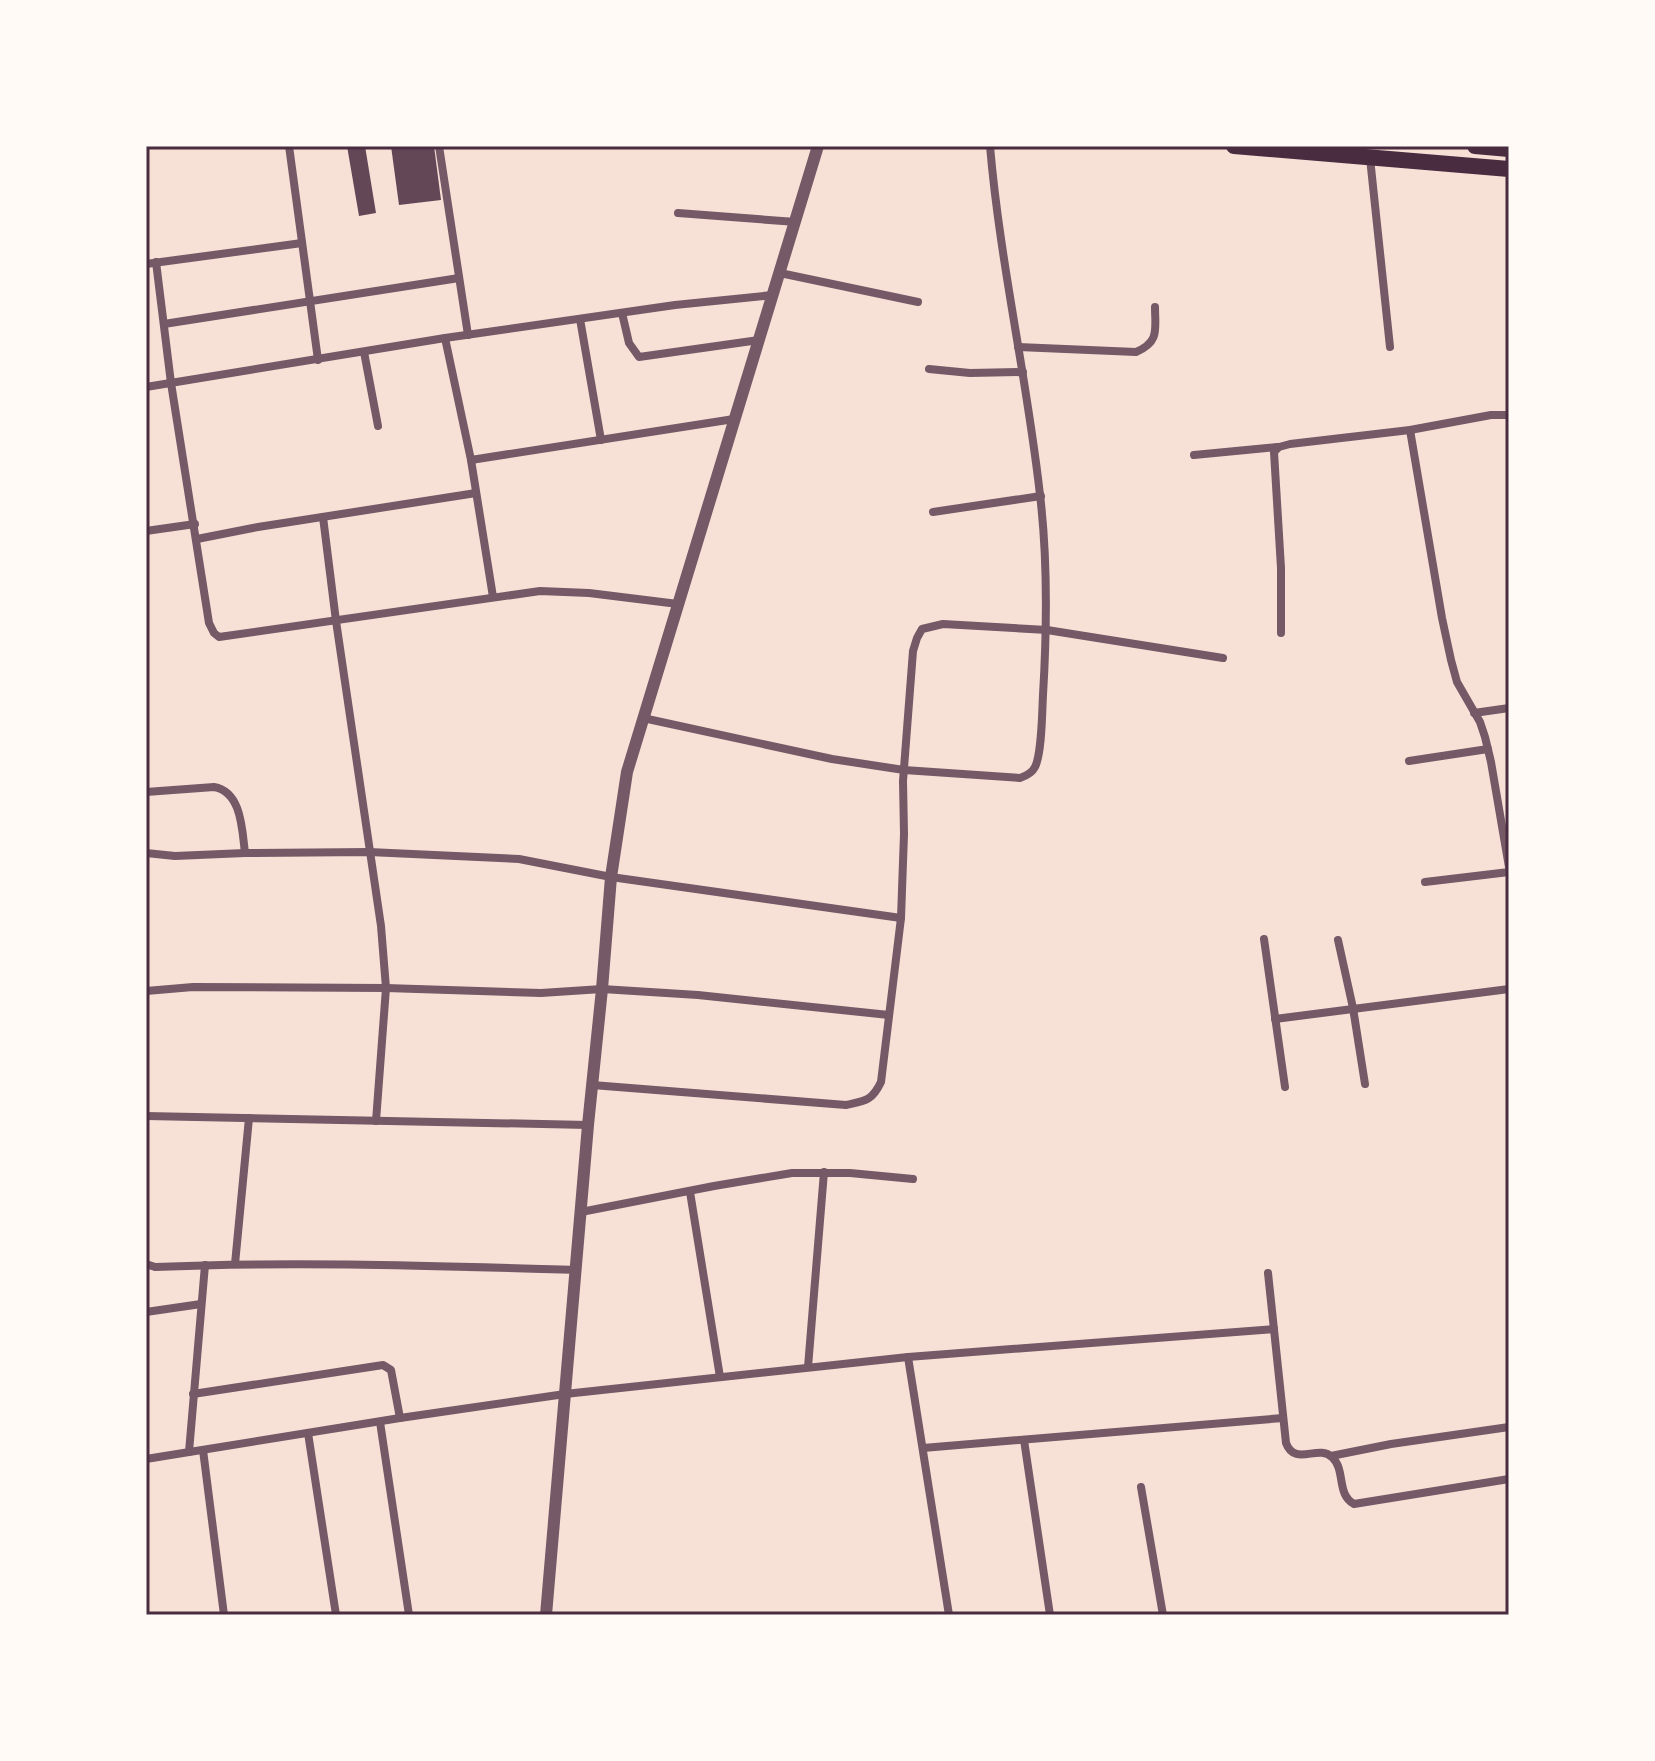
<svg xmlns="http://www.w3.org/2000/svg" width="1655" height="1761" viewBox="0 0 1655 1761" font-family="'DejaVu Sans',sans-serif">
<rect width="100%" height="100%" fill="#f7e1d7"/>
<g fill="#644757">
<polygon points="347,146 365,146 376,213 359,216"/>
<polygon points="391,146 434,146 441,200 399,205"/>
</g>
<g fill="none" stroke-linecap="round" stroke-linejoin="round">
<g stroke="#755966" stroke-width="8">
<polyline points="289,146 318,360"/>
<polyline points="439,146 468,335"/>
<polyline points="1370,158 1390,347"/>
<polyline points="678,213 796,222"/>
<polyline points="156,262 171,383 209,623 214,633 219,637 540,591 589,593 678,604"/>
<polyline points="146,264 302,243"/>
<polyline points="780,273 918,302"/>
<polyline points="622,313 629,343 639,357 759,340"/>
<polyline points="580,319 601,440"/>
<polyline points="164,324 459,278"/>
<polyline points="445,338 471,460 493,597"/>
<path d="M1018,347L1136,352C1160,342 1155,329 1155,307"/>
<polyline points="364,352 378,426"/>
<polyline points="929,369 970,373 1023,372"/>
<polyline points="146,387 445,338 675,305 773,295"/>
<polyline points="1410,430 1442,618 1451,660 1457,682 1480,722 1485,737 1491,762 1509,867"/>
<polyline points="1194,455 1277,447"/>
<polyline points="471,460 734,419"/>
<polyline points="933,512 1041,496"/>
<polyline points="323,517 336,621 381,926 386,988 376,1121"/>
<polyline points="146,531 195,524"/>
<polyline points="197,539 258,527 476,493"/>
<polyline points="1281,633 1281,568 1274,452 1279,447 1290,444 1410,430 1491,415 1509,415"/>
<polyline points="1474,713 1509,708"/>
<path d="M643,718L832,759L904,770L1020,778C1026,776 1032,773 1035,767C1042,753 1042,712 1043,695C1047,628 1048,561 1040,495C1027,378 1000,263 990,146"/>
<polyline points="1409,761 1488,749"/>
<path d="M146,792L214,787C242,792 242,830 245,853"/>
<polyline points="146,853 175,856 245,853 369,852 519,859 611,877 901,918"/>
<polyline points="1425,882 1509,872"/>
<polyline points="1264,939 1285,1087"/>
<polyline points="1338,940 1353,1008 1365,1084"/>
<polyline points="146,991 193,987 386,988 541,993 602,989 698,995 889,1015"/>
<polyline points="1275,1019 1509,989"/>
<path d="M592,1085L846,1105C865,1101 872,1101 881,1082L901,918L904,834L903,781L913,651L917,638L922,629L943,624L1047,630L1223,658"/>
<polyline points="146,1116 588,1125"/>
<polyline points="690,1192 720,1377"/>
<polyline points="581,1212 714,1186 792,1173 850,1173 913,1179"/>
<path d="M146,1264L155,1267C296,1261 436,1266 576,1270"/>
<polyline points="235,1264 249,1118"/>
<path d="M1268,1273L1286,1443C1295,1467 1318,1444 1332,1457C1346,1470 1336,1494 1354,1504L1509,1479"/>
<polyline points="146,1312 201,1304"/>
<polyline points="808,1367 824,1172"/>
<polyline points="193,1394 383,1365 391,1370 400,1418"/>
<polyline points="380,1422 409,1615"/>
<polyline points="308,1433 336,1615"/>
<polyline points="1024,1440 1050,1615"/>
<polyline points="923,1448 1283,1418"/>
<polyline points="203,1450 224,1615"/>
<polyline points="189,1452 205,1265"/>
<polyline points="1331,1456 1391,1444 1509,1427"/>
<polyline points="146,1459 400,1418 565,1394 908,1357"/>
<polyline points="1141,1487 1163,1615"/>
<polyline points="949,1615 908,1357 1274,1329"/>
</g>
<polyline stroke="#755966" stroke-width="12" points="546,1615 588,1125 602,989 611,877 627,772 818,146"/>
<g stroke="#4a2c40" stroke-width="16">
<polyline points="1234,146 1509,169"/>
<polyline points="1475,146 1509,149"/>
</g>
</g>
<rect width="1655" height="1761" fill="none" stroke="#fffaf5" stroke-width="296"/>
<rect x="148" y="148" width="1359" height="1465" fill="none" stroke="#4a2c40" stroke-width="3"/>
</svg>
